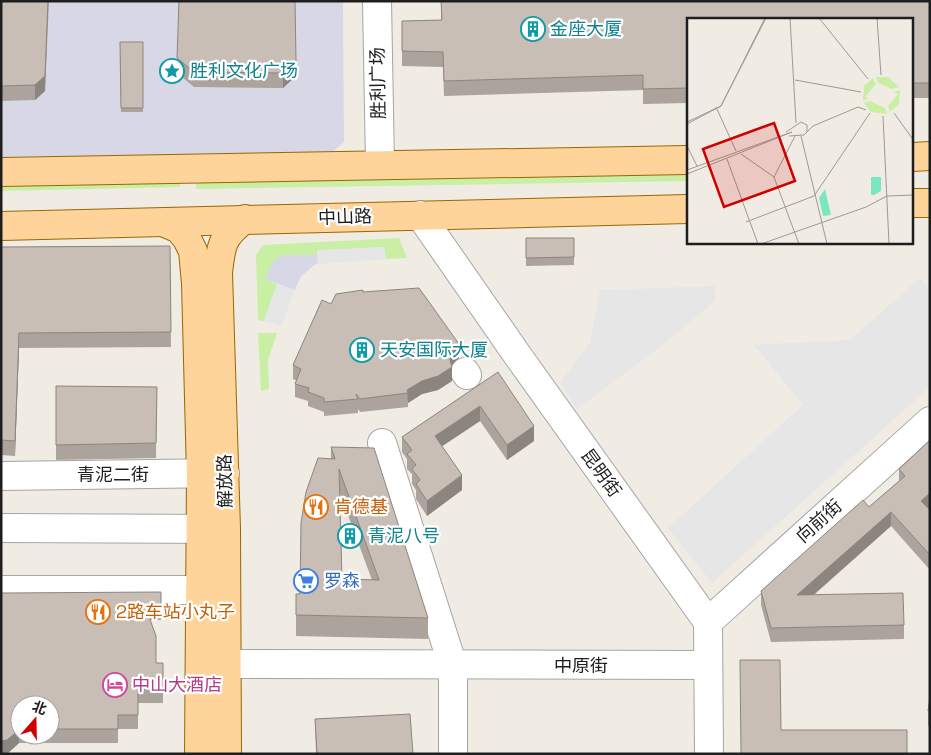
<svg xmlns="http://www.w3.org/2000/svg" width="931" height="755" viewBox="0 0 931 755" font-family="'Space Grotesk','Noto Sans SC',sans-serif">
<rect width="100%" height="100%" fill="#f0ece3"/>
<g fill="#c9efa4">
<polygon points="688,175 688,181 196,189 196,183 297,179"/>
<polygon points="180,180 180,187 1,191 1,184"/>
<polygon points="399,238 407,258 386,259 384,247 317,251 317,255 282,255 266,279 277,284 264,321 258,320 256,255 263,245"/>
<polygon points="258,333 277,333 268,360 269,389 261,391"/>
</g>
<g fill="#e6e6e6">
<polygon points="384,247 386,259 318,264 317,250"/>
<polygon points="920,278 930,290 930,387 712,583 668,528 803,405 754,345 850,340"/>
<polygon points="277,284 295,290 281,326 264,321"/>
<polygon points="714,286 716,300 664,344 577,409 560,383 590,343 600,290"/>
</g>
<g fill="#d8d7e6">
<polygon points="1,1 343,1 344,142 329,155 1,163"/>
<polygon points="282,255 317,255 318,264 314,265 304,274 300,278 295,290 265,279 273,262"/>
</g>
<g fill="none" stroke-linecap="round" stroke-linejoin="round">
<defs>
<g id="minor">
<polyline points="377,1 380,165"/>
<polyline points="420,215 518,356 708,622 709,754"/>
<polyline points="465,372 467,375"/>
<polyline points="382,443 453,666 453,754"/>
<polyline points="1,476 225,473"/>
<polyline points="1,528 225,529"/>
<polyline points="1,590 201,590"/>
<polyline points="708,622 930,421"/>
<polyline points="226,664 708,665"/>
</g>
<g id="major">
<polyline points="912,157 930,156"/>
<polyline points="1,172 688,160"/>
<polyline points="912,203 930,203"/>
<polyline points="165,223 179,229 187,239 193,251 196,283 201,475 199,754"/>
<polyline points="1,226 688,209"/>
<path d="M227,754L226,529L218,273C221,245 222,236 245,219"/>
</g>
</defs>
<use href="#minor" stroke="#a5a5a5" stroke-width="30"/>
<use href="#major" stroke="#996700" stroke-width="30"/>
<use href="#minor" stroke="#fff" stroke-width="28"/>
<use href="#major" stroke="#ffd49a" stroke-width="28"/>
</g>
<g fill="#aca39d" fill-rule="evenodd">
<polygon points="1,1 49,1 45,91 35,100 1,101"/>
<polygon points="179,1 296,76 283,88 194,87 177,73"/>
<polygon points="441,1 930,1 930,98 912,98 912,19 688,19 688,103 643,104 643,90 444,96 443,67 402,66 402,21 441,20"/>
<polygon points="120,42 143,42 143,112 121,112"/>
<polygon points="526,238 574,238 574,265 526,266"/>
<polygon points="170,246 171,347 19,348 15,456 1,455 1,247"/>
<polygon points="363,292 459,358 451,365 452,381 438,390 422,394 408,403 408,407 360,412 358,409 358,413 324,416 324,412 308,406 308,401 295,397 295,384 297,381 293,379 293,365 331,304"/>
<polygon points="498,372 534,441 507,460 480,421 442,446 462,490 427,516 416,499 416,490 412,484 412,474 407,469 407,459 402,452 402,437"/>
<polygon points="56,386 157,387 156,458 56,460"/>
<polygon points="930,440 928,509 930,510 930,570 891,526 814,595 904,625 904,639 771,642 761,605 761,591 869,507 899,481 899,469"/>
<path d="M331,447L428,618V639L296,636V594H300L331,459ZM339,491L372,580L342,579Z"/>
<path d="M1,593L161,606V620H150L156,663H163V703H138V729H118V743H19L7,754ZM20,705H50V735H20Z"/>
<polygon points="930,697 930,726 928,726 928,711"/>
<polygon points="315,719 413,754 316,754"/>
</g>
<g fill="#8c857f">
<polygon points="48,1 45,91 35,100 35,85"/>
<polygon points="296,61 296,76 283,88 283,73"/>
<polygon points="19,333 19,348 15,456 15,441"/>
<polygon points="459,344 459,358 451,366 452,367 452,381 438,390 422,394 408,403 407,390 450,360 451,352"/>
<polygon points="480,406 480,421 435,451 435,436"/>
<polygon points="534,426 534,441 507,460 507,445"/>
<polygon points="462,475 462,490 427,516 427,501"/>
<polygon points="930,493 930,507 921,515 921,501"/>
<polygon points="891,512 891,526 797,609 797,595"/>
<polygon points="19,729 19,743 7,754 1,754 1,741"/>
</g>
<g fill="#c8beb6" stroke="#8c857f" fill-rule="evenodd">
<polygon points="1,1 48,1 45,76 35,85 1,86"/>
<polygon points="179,1 295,1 296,61 283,73 194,72 177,58"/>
<polygon points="441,1 930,1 930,83 912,83 912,19 688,19 688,88 643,89 643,75 444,81 443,52 402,51 402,21 442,20"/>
<polygon points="120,42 143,42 143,108 121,108"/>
<polygon points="526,238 574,238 574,257 526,258"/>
<polygon points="170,246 171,332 19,333 15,441 1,440 1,247"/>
<polygon points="419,288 459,344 451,352 450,360 452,367 438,376 422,381 407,390 408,393 360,399 356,394 358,399 324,402 324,398 308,392 309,388 295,384 301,369 293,365 322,300 331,304 336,294 363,290 363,292"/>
<polygon points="498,372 534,426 507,445 480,406 435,436 462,475 427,501 416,484 420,480 412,469 416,465 407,454 412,450 402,437"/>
<polygon points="56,386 157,387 156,443 56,445"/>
<polygon points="930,440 930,493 921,501 930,510 930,555 891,512 797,595 903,593 904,625 771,628 761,591 863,500 869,507 905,476 899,469"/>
<path d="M331,447L374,448L428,618L296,615V594H300L301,523L306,492L318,458L335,459ZM339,469L379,580L342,579Z"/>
<polygon points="161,592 161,606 145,606 156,636 156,663 163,663 163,689 138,689 138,715 118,715 118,729 50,729 50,705 20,705 20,729 7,740 1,741 1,593"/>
<polygon points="740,660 780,660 781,730 907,730 907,754 741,754"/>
<polygon points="930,697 930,711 928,711"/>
<polygon points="410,714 413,754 317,754 315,719"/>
</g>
<defs>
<symbol id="building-ring" viewBox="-11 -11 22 22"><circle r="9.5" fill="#fff" stroke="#0f9aa8" stroke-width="1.5"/><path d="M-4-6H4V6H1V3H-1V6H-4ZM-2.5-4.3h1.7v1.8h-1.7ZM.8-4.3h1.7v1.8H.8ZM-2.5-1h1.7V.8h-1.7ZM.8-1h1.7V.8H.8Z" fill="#0f9aa8"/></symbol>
<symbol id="sight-ring" viewBox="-11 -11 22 22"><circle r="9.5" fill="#fff" stroke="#0f9aa8" stroke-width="1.5"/><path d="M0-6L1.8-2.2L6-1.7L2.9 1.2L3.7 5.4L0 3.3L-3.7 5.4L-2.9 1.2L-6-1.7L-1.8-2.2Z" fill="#0f9aa8"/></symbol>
<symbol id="restaurant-ring" viewBox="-11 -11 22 22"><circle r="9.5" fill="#fff" stroke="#e8710a" stroke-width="1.5"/><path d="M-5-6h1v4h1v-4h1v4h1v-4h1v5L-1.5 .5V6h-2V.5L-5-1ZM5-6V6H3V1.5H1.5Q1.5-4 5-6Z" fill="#e8710a"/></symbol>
<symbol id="supermarket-ring" viewBox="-11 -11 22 22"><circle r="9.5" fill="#fff" stroke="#3f7fe0" stroke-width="1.5"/><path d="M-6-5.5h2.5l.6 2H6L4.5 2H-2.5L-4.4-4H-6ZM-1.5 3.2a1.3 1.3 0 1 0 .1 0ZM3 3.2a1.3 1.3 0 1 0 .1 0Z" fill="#3f7fe0"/></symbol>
<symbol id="hotel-ring" viewBox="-11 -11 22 22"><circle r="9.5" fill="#fff" stroke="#d1479c" stroke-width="1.5"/><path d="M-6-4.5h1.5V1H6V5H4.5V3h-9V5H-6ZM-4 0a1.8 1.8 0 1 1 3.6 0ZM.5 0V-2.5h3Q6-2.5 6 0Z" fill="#d1479c"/></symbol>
</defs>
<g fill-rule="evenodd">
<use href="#building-ring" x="519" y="15" width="28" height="28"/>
<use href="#sight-ring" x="158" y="57" width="28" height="28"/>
<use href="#building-ring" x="348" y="336" width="28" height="28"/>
<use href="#restaurant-ring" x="302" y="493" width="28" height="28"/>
<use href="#building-ring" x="336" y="522" width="28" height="28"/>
<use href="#supermarket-ring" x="292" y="567" width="28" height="28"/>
<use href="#restaurant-ring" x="84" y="598" width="28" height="28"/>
<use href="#hotel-ring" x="101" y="671" width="28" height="28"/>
</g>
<g text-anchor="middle" stroke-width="4.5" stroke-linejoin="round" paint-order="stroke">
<g font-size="18" fill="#0d838f" stroke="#fff" text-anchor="start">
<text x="550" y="35">金座大厦</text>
<text x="190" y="77">胜利文化广场</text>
<text x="380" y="356">天安国际大厦</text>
<text x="368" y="542">青泥八号</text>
</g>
<g font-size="18" fill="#1e1e1e" stroke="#fff">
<text transform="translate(378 83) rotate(-91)" y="6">胜利广场</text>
<text transform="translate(345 217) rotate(-2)" y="6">中山路</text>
<text transform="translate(601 473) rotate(54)" y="6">昆明街</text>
<text x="113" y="481">青泥二街</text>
<text transform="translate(225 481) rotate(-91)" y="6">解放路</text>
<text transform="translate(819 521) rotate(-42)" y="6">向前街</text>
<text x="581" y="672">中原街</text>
</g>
<g font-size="18" fill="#c56008" stroke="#fff" text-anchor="start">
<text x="334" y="513">肯德基</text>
<text x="116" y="618">2路车站小丸子</text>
</g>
<g font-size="18" fill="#366cbe" stroke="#fff" text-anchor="start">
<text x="324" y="587">罗森</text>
</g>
<g font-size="18" fill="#b23c85" stroke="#fff" text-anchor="start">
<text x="132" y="691">中山大酒店</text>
</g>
</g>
<g transform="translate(687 18)">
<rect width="226" height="226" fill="#f0ece3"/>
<path d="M189,59H201L212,69L205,71L191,65ZM186,60L189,66L178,79L182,80L176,83L177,68ZM213,72L212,86L203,94L201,88L211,76L207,74ZM183,83L198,90L200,96L184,94L177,85Z" fill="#c9efa4"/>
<path d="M184,159H194V173L187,177H184ZM138,171L144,197L136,198L132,180Z" fill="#7ae7be"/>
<path fill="none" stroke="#9c9a94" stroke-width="1" d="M103,0L109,105M132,0L181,61M190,0L194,57M108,62L174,74M29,89L49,133M207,95L227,123M196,98L202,226M0,104L34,88L78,0M0,106L34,88L79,0M99,114L114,104L120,107V114M102,118L117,117L126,108L171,89L179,92M114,118L140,226M0,128L10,148M54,136L87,159L112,226M40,141L71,226M0,152L105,114L0,156M87,159L108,118M59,204L127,178L183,95M74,226L179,189L200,178L227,177"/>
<path fill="#cd0200" fill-opacity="0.15" stroke="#cd0200" stroke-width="2.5" d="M87,105L108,163L37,189L16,131Z"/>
<rect width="226" height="226" fill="none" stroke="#1e1e1e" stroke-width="2.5"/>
</g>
<rect width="931" height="755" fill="none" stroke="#1e1e1e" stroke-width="5"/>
<g transform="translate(35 720) rotate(20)"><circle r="24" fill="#ffffff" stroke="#a5a5a5"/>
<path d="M0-4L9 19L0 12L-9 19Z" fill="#cd0200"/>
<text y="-8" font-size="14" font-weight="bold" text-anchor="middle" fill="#1e1e1e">北</text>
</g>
</svg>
